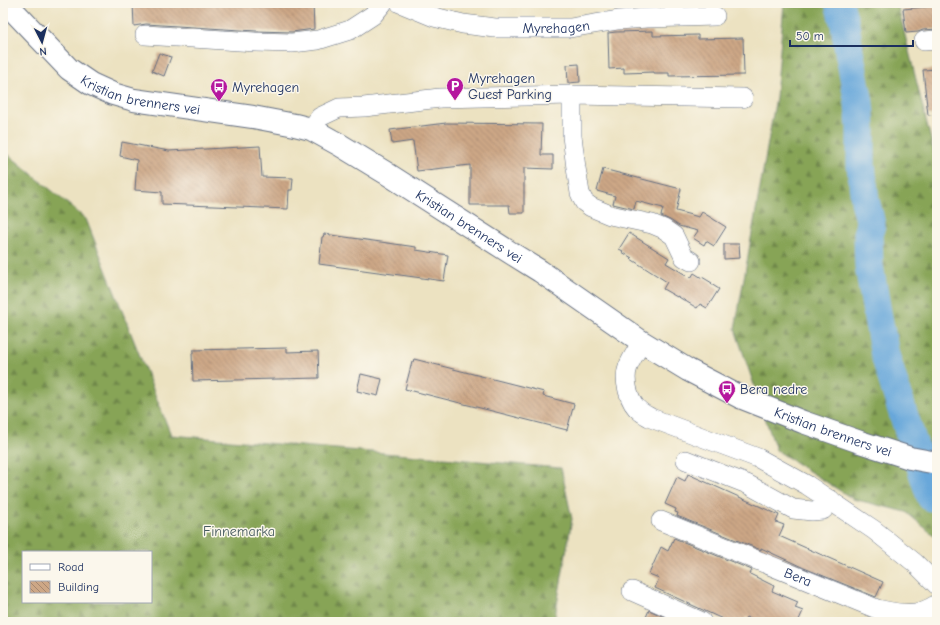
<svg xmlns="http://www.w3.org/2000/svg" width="940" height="625" viewBox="0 0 940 625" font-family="'Comic Neue',sans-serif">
<defs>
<pattern id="forest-firs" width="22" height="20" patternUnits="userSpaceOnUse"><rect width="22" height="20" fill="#87a456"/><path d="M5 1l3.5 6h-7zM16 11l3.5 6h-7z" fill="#6e864a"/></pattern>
<pattern id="building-back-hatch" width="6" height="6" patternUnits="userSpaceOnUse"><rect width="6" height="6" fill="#cda786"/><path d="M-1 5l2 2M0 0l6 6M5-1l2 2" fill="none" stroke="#a68871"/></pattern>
</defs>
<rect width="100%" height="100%" fill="#fbf7ec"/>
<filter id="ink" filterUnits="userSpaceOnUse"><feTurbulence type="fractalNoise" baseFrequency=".025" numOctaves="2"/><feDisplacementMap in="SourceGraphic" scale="8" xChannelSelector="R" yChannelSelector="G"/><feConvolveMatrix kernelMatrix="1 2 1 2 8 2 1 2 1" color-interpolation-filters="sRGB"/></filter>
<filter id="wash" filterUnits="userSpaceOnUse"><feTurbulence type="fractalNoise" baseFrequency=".012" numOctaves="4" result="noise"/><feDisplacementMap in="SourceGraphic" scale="16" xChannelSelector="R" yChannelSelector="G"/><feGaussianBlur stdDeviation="0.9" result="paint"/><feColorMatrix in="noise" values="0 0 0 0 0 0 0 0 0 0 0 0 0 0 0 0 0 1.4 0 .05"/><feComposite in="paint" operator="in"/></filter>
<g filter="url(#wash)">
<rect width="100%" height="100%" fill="#ece2c1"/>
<g fill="url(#forest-firs)" stroke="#516a5a" fill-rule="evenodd">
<polygon points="784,3 897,3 937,164 937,538 906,512 853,499 776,450 735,329 776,97"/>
<path d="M3,150L86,219L171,435L561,468L572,519L554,622H3ZM23,552H151V602H23Z"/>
</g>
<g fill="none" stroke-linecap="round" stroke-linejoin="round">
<polyline stroke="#67a7da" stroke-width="29" points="839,3 845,25 849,51 859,103 861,127 861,165 865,201 869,216 871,225 868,234 869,266 877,312 885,355 902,410 931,497"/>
</g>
<g id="blocks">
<g fill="url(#building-back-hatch)">
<polygon points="133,3 313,3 314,29 292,32 256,31 146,24 134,26"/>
<polygon points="937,6 937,29 923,30 918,32 906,33 903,9"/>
<polygon points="653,31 653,36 698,35 698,39 743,38 744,75 669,76 669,73 654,73 654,72 624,73 624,68 609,69 608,33 616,32"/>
<polygon points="159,53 171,57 164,76 152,71"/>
<polygon points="579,64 580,82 568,83 567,65"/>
<polygon points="937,69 937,114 928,115 923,70"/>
<polygon points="446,123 542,124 541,155 553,155 553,169 524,168 524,213 510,213 509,205 470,205 470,165 417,171 413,141 392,144 390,130"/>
<polygon points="122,142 169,151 260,146 262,177 293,178 292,190 289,190 288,209 162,204 162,192 135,190 137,160 120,156"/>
<polygon points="603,169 681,189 676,211 699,217 702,212 726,227 714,246 706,241 704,245 693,238 698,231 679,226 670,220 661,216 663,208 636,201 634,209 613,204 615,196 597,191"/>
<polygon points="629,233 669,258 666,263 691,278 694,273 702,278 702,277 712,283 711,284 719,289 707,308 700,304 697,308 677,296 677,297 663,289 667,282 631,259 632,258 622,252 623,251 619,249"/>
<polygon points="324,234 416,247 416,250 448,255 444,281 319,264 322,237 323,237"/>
<polygon points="724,244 739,244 740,258 724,259"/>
<polygon points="287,348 287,352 318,351 319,378 193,381 192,353 193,353 193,350"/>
<polygon points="414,359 544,392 543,396 574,404 567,430 405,389 412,362 413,362"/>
<polygon points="361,374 382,379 378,396 357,391"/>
<polygon points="688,474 779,515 776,522 784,525 779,536 883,582 876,597 804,568 761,548 761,550 677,516 678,513 675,512 676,509 665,504 677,477 685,481"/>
<polygon points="674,538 752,570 750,574 774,586 772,591 798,602 795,608 803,611 798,622 757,622 746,617 744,622 729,622 655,588 659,578 649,574 661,547 668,551"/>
<polygon points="649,610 675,622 644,622"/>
</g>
</g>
</g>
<g filter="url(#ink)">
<use href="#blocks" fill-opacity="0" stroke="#646e81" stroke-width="1"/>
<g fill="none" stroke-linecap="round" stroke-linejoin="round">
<defs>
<g id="minor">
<path id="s1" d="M400,3L434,17L463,24L495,28H570L618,20L647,18L715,16"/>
<polyline points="145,35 255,42 292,43 318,40 350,30 373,15 383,3"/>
<polyline points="924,41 937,40"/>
<polyline points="572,95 572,136 576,168 580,193 584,202 591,207 610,215 652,224 664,229 674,236 684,257 691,261"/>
<polyline points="311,129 320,117 339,108 364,107 440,98 572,95 743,98"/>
<path d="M642,342C637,350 631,359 628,367C623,380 629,403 640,411C643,414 648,416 651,418L758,458L807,485L874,530L915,563L937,585"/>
<polyline points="686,460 747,484 793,509 812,511 823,510 831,500"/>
<path id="s2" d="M661,521L877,609C900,614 916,618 937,604"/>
<polyline points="632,591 702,622"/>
</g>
<g id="major">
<path id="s3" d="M6,3L25,23L69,69L91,84L113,94L134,100L253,117L295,125L311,129L340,145L386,173L511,253L540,271L642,342L688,370L740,397L803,422L860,442L910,458L937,463"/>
</g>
</defs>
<use href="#minor" stroke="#646e81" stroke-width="20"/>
<use href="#major" stroke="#646e81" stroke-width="24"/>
<use href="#minor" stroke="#fff" stroke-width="19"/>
<use href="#major" stroke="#fff" stroke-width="22"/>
</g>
</g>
<defs>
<symbol id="parking-pin" viewBox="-11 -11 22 30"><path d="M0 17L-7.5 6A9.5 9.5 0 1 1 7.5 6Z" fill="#b5179e" stroke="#fbf7ec"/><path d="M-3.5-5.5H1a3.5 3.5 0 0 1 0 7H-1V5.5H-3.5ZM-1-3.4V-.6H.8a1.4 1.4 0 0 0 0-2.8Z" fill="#fff"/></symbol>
<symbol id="bus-pin" viewBox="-11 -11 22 30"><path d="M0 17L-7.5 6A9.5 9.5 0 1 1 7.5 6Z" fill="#b5179e" stroke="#fbf7ec"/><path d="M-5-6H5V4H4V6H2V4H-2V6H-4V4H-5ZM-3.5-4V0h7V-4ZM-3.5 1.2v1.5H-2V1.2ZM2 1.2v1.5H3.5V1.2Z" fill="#fff"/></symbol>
</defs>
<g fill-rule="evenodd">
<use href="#parking-pin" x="445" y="76" width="20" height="27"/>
<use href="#bus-pin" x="209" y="77" width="20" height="27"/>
<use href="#bus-pin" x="717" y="379" width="20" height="27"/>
</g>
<g text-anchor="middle" stroke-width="3" stroke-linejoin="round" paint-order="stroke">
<g font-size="14" fill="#1b2f5e" stroke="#fbf7ec">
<text dy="5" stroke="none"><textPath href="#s1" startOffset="160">Myrehagen</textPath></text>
<text dy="5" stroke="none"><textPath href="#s3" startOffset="169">Kristian brenners vei</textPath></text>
<text dy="5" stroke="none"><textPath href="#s3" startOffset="529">Kristian brenners vei</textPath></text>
<text dy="5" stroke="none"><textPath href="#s3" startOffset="949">Kristian brenners vei</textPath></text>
<text dy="5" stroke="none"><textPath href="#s2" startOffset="148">Bera</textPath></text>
</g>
<g font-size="14" fill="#1b2f5e" stroke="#fbf7ec" text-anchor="start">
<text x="468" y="83">Myrehagen<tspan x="468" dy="16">Guest Parking</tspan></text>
<text x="232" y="92">Myrehagen</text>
<text x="740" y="394">Bera nedre</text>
</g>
<g font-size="14" fill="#465a5f" stroke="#fbf7ec">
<text x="239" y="536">Finnemarka</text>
</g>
</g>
<rect width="940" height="625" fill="none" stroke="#fbf7ec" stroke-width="16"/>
<rect x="22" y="551" width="130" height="52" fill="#fbf7ec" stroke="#a1a7b3"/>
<rect x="30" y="564" width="20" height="6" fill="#ffffff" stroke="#a1a7b3"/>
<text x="58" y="571" font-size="12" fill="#1b2f5e">Road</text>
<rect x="30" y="581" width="20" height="12" fill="url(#building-back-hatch)" stroke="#a1a7b3"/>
<text x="58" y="591" font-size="12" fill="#1b2f5e">Building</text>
<g transform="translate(42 42) rotate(174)" stroke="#fbf7ec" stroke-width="3" paint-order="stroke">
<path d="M0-3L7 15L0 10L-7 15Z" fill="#1b2f5e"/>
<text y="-6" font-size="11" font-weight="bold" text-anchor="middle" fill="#1b2f5e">N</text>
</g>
<path d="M790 40v6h123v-6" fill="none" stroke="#1b2f5e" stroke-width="2"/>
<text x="796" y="40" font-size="12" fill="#1b2f5e" stroke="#fbf7ec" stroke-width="3" paint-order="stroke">50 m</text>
</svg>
